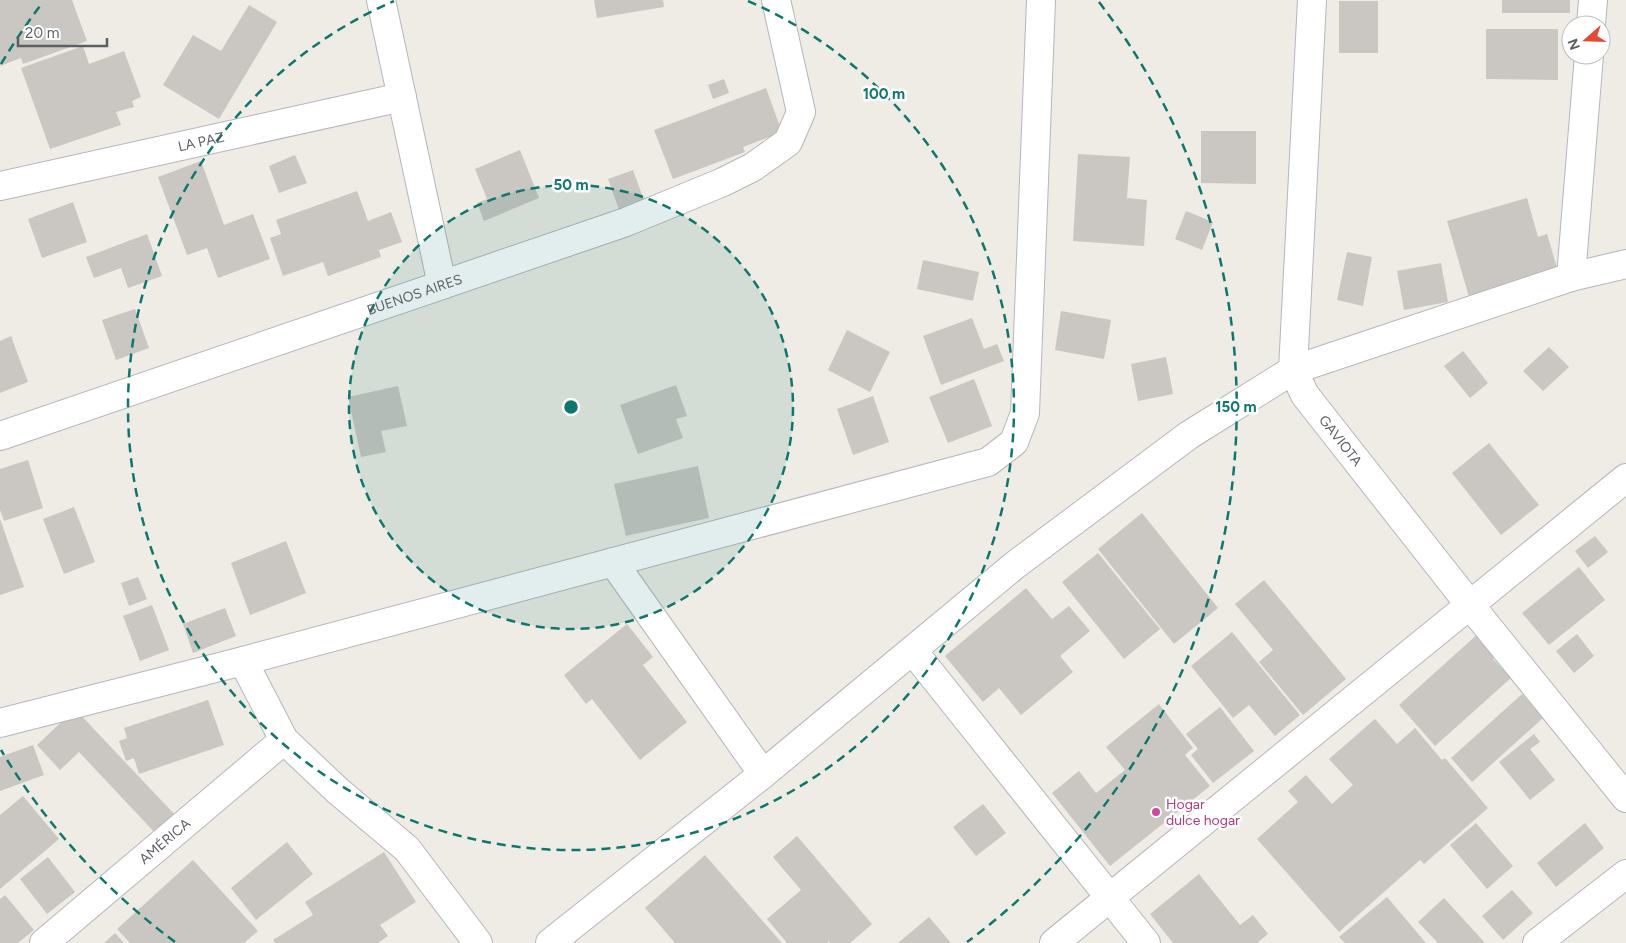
<svg xmlns="http://www.w3.org/2000/svg" width="1626" height="943" viewBox="0 0 1626 943" font-family="Figtree,sans-serif">
<rect width="100%" height="100%" fill="#eeece4"/>
<g fill="#cac6c1">
<polygon points="0,0 72,0 87,41 23,64 21,58 0,66"/>
<polygon points="594,0 663,0 664,7 597,18"/>
<rect x="1502" y="0" width="68" height="13"/>
<rect x="1339" y="1" width="39" height="52"/>
<polygon points="249,5 277,22 219,119 163,85 193,35 221,51"/>
<polygon points="1486,29 1558,29 1558,80 1486,79"/>
<polygon points="83,46 89,64 124,51 141,97 132,101 134,107 116,112 121,125 50,149 21,68"/>
<polygon points="724,79 729,93 713,99 708,85"/>
<polygon points="766,88 782,132 743,147 745,152 673,179 654,130"/>
<polygon points="1201,131 1256,131 1256,184 1201,183"/>
<polygon points="520,150 539,198 484,221 477,203 487,199 475,169"/>
<polygon points="1078,154 1130,157 1127,198 1147,200 1144,246 1073,241"/>
<polygon points="295,155 307,183 279,193 269,166"/>
<polygon points="201,161 224,225 253,214 270,259 218,278 207,248 187,255 158,177"/>
<polygon points="633,170 646,206 621,215 608,179"/>
<polygon points="357,191 368,221 391,212 402,242 379,250 381,257 328,276 323,262 283,276 270,238 281,234 276,220"/>
<polygon points="1527,198 1538,237 1547,234 1558,271 1469,297 1447,221"/>
<polygon points="73,202 87,242 42,258 28,219"/>
<polygon points="1186,211 1213,222 1202,250 1175,239"/>
<polygon points="147,234 162,276 128,288 121,268 94,278 86,257"/>
<polygon points="1347,252 1372,257 1363,306 1337,300"/>
<polygon points="923,260 979,272 973,301 917,289"/>
<polygon points="1441,263 1448,302 1404,310 1397,271"/>
<polygon points="135,309 149,348 116,360 102,320"/>
<polygon points="1061,311 1111,320 1104,359 1055,350"/>
<polygon points="972,318 984,349 997,344 1004,361 941,385 923,336"/>
<polygon points="847,330 890,352 870,392 828,370"/>
<polygon points="11,336 28,382 0,393 0,341"/>
<polygon points="1549,347 1569,367 1543,391 1523,371"/>
<polygon points="1463,351 1488,383 1470,398 1444,366"/>
<polygon points="1166,357 1173,394 1138,401 1131,364"/>
<polygon points="974,379 992,426 948,443 929,397"/>
<polygon points="676,385 687,416 676,419 683,438 638,454 620,405"/>
<polygon points="398,386 407,426 381,431 386,452 361,457 348,397"/>
<polygon points="873,396 889,442 853,455 837,409"/>
<polygon points="1489,443 1539,505 1501,535 1452,473"/>
<polygon points="28,460 43,508 4,521 0,510 0,469"/>
<polygon points="698,466 709,518 626,536 614,484"/>
<polygon points="74,507 95,562 64,574 43,519"/>
<polygon points="1142,513 1218,608 1174,644 1098,549"/>
<polygon points="0,519 24,587 0,595"/>
<polygon points="1595,536 1608,552 1588,568 1575,551"/>
<polygon points="286,541 306,593 250,615 231,563"/>
<polygon points="1098,553 1160,629 1124,659 1062,582"/>
<polygon points="1579,567 1605,600 1549,645 1522,613"/>
<polygon points="138,577 147,599 129,606 121,583"/>
<polygon points="1264,580 1346,679 1303,715 1259,662 1273,650 1235,604"/>
<polygon points="1026,588 1052,619 1069,606 1090,631 1060,656 1073,672 1021,715 999,688 983,702 945,656"/>
<polygon points="152,605 169,650 140,661 123,616"/>
<polygon points="225,608 236,636 193,653 183,624"/>
<polygon points="627,624 653,657 643,665 687,722 640,760 592,699 586,704 564,675"/>
<polygon points="1232,632 1300,715 1275,736 1249,705 1233,718 1191,666"/>
<polygon points="1480,632 1499,653 1493,659 1511,678 1435,746 1399,705"/>
<polygon points="1577,634 1594,656 1574,673 1556,651"/>
<polygon points="1522,694 1543,718 1472,782 1451,758"/>
<polygon points="208,700 224,745 139,774 134,758 126,761 119,741 127,738 124,728"/>
<polygon points="1159,704 1193,748 1185,755 1210,786 1110,866 1052,793 1079,771 1096,793 1125,770 1106,747"/>
<polygon points="1220,707 1254,751 1213,783 1191,755 1198,749 1186,734"/>
<polygon points="75,709 177,817 158,836 79,752 60,770 37,745"/>
<polygon points="1375,719 1397,744 1415,728 1442,760 1445,758 1488,808 1424,864 1420,860 1339,932 1257,839 1298,802 1288,791 1306,775 1332,804 1353,785 1329,759"/>
<polygon points="1534,734 1540,742 1530,749 1555,780 1530,800 1499,762"/>
<polygon points="33,745 44,775 0,791 0,757"/>
<polygon points="23,796 59,839 0,889 0,815"/>
<polygon points="983,804 1006,833 976,856 953,827"/>
<polygon points="1476,823 1513,866 1487,889 1450,845"/>
<polygon points="1585,823 1604,848 1556,887 1537,863"/>
<polygon points="797,836 872,924 850,943 830,943 829,941 827,943 787,943 767,919 801,890 773,857"/>
<polygon points="287,842 313,874 256,920 231,888"/>
<polygon points="384,852 416,902 380,925 388,936 378,943 275,943 273,940 313,915 305,902"/>
<polygon points="705,855 782,943 675,943 645,908"/>
<polygon points="48,857 75,892 47,914 20,879"/>
<polygon points="193,860 258,931 244,943 130,943 117,929"/>
<polygon points="1199,874 1240,925 1253,915 1268,934 1257,943 1173,943 1150,914"/>
<polygon points="1512,890 1533,913 1503,940 1482,916"/>
<polygon points="5,895 34,930 18,943 0,943 0,899"/>
<polygon points="1387,897 1426,943 1345,943 1339,937"/>
<polygon points="1444,898 1485,943 1438,943 1418,922"/>
<polygon points="929,917 951,943 898,943"/>
<polygon points="115,933 124,943 104,943"/>
</g>
<g fill="none" stroke-linecap="round" stroke-linejoin="round">
<defs>
<g id="minor">
<polyline points="381,0 442,285"/>
<path id="s1" d="M1312,0L1293,370L1305,395L1470,605L1626,798"/>
<polyline points="1591,25 1593,0"/>
<path id="s2" d="M0,186L402,97"/>
<polyline points="1571,277 1589,55"/>
<path id="s3" d="M0,436L626,222L723,182L753,167L788,142L801,112L776,0"/>
<polyline points="613,562 763,774"/>
<polyline points="913,651 1146,943"/>
<polyline points="243,661 284,740 338,791 407,849 478,943"/>
<polyline points="0,723 243,661 988,462 1014,442 1025,413 1041,0"/>
<path id="s4" d="M44,943L284,740"/>
<polyline points="550,943 763,774 1015,565 1189,435 1293,370 1571,277 1626,264"/>
<polyline points="1054,943 1626,478"/>
<polyline points="1537,943 1626,874"/>
</g>
</defs>
<use href="#minor" stroke="#b4b6ba" stroke-width="30"/>
<use href="#minor" stroke="#fff" stroke-width="28"/>
</g>
<circle cx="571" cy="407" r="222" fill="#0f766e" fill-opacity=".12"/>
<g fill="none" stroke="#0f766e" stroke-width="2.5" stroke-dasharray="9 6">
<circle cx="571" cy="407" r="222"/>
<path d="M748 1A443 443 0 1 1 394 1"/>
<path d="M175 942A665 665 0 0 1 1 750M1 64A665 665 0 0 1 43 2M1099 2A665 665 0 0 1 967 942"/>
</g>
<circle fill="#d1479c" stroke="#fff" stroke-width="2" cx="1156" cy="812" r="5"/>
<g text-anchor="middle" stroke-width="5" stroke-linejoin="round" paint-order="stroke">
<g font-size="14" fill="#5c5f64" stroke="#fff">
<text dy="5" stroke="none"><textPath href="#s2" startOffset="206">LA PAZ</textPath></text>
<text dy="5" stroke="none"><textPath href="#s3" startOffset="438">BUENOS AIRES</textPath></text>
<text dy="5" stroke="none"><textPath href="#s1" startOffset="456">GAVIOTA</textPath></text>
<text dy="5" stroke="none"><textPath href="#s4" startOffset="158">AMÉRICA</textPath></text>
</g>
<g font-size="14" fill="#b23c85" stroke="#fff" text-anchor="start">
<text x="1166" y="809">Hogar<tspan x="1166" dy="16">dulce hogar</tspan></text>
</g>
</g>
<circle cx="571" cy="407" r="8" fill="#0f766e" stroke="#fff" stroke-width="2.5"/>
<g font-size="15" text-anchor="middle" font-weight="bold" fill="#0f766e" stroke="#fff" stroke-width="5" stroke-linejoin="round" paint-order="stroke">
<text x="884" y="99">100 m</text>
<text x="571" y="190">50 m</text>
<text x="1236" y="412">150 m</text>
</g>
<g transform="translate(1586 40) rotate(250)"><circle r="24" fill="#ffffff" stroke="#bebfc1"/>
<path d="M0-4L9 19L0 12L-9 19Z" fill="#e24a35"/>
<text y="-8" font-size="14" font-weight="bold" text-anchor="middle" fill="#5c5f64">N</text>
</g>
<path d="M18 38v8h89v-8" fill="none" stroke="#5c5f64" stroke-width="2.5"/>
<text x="25" y="38" font-size="15" fill="#5c5f64" stroke="#ffffff" stroke-width="4" paint-order="stroke">20 m</text>
</svg>
